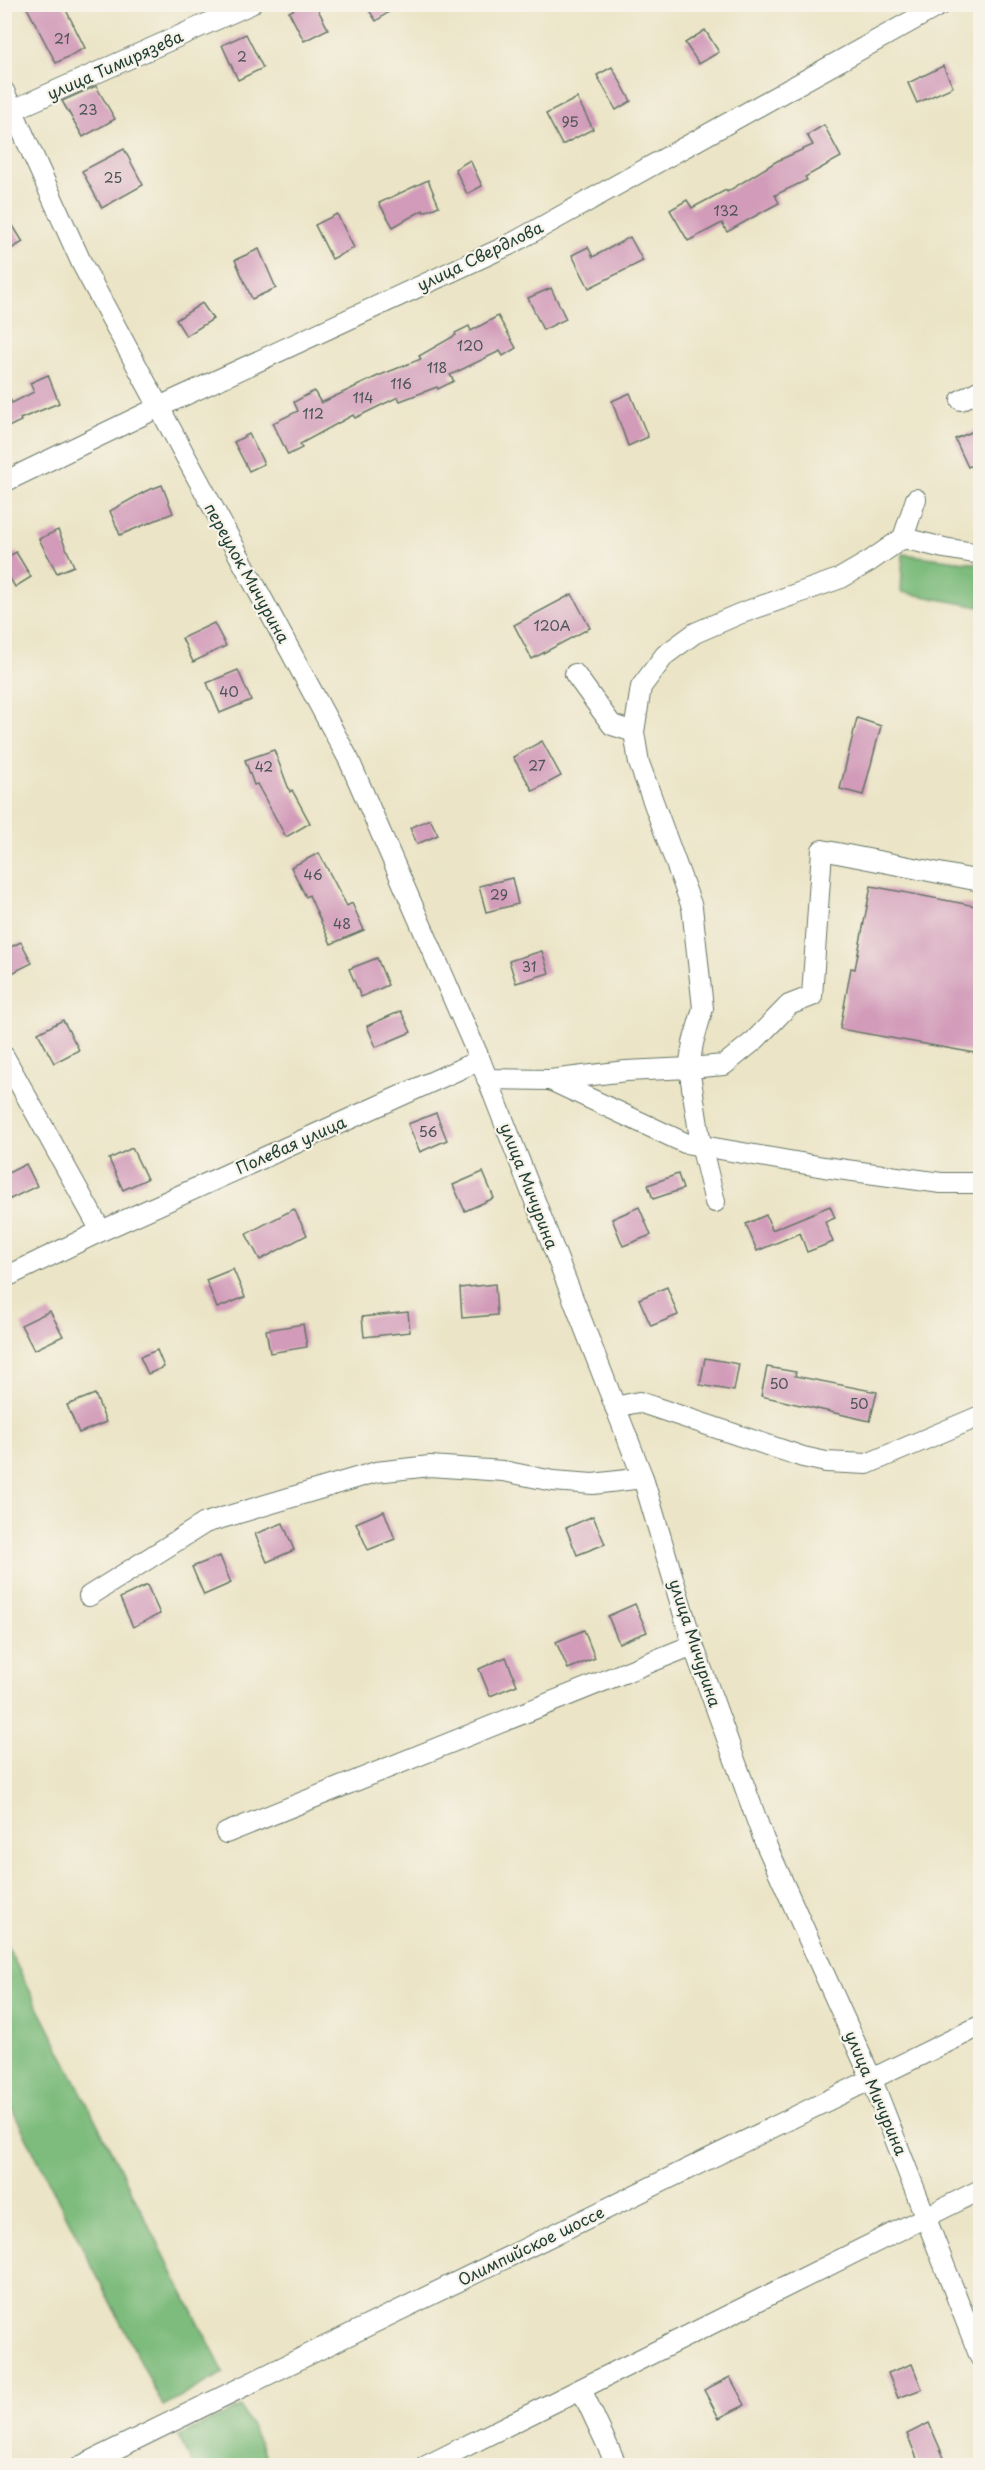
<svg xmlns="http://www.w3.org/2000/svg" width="985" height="2470" viewBox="0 0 985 2470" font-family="'Playpen Sans',sans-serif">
<rect width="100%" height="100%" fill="#f7f3e8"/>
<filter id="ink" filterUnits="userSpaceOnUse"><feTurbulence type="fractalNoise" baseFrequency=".0167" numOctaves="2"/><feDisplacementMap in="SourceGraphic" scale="12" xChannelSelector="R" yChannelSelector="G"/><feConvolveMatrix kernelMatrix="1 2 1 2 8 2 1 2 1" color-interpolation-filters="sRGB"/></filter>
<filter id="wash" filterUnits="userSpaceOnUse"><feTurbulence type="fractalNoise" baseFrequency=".008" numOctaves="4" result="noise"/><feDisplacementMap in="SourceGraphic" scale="24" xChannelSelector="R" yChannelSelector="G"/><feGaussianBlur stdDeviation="1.35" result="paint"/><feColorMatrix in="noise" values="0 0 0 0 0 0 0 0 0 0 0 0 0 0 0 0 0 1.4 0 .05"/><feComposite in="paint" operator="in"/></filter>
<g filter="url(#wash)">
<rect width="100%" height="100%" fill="#ebe4c6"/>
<g fill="#7ebc7d" stroke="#4e7c58" stroke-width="1.5">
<polygon points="903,554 980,564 980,607 901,592"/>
<polygon points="4,1940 224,2373 163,2406 5,2095"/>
<polygon points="241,2407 271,2465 193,2465 178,2436"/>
</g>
<g id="blocks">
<g fill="#d29bb9">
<polygon points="25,4 63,4 85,48 56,63"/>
<polygon points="304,4 315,4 328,29 304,41 289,12"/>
<polygon points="365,4 400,4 376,21"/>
<polygon points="705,30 719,52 699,64 685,43"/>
<polygon points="246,34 263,68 238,80 222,45"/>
<polygon points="943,66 953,87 917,103 908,83"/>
<polygon points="612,67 631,101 616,110 597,75"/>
<polygon points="96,86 115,119 83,137 62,101"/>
<polygon points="577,98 593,129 562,145 546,114"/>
<polygon points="824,125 841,157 805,177 807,180 775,195 779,203 766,210 727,232 722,223 688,241 670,210 687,200 692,208 726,190 727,192 777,161 813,145 807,135"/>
<polygon points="124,149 143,185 102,208 82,171"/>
<polygon points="470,160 482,186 467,194 455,169"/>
<polygon points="428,180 439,206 424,212 423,210 393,227 379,203"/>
<polygon points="4,211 23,242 4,253"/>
<polygon points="337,214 354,248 332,259 315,225"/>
<polygon points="630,237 643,261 589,288 572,255 588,247 593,257"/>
<polygon points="259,249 276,288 252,299 235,260"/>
<polygon points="551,288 566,319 543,330 528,298"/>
<polygon points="202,303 213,319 186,336 176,320"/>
<polygon points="498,316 516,348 503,356 500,351 450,375 454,381 438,389 437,387 400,401 398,397 355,418 353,415 300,444 302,448 288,455 273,423 298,411 294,402 314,391 321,403 378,376 421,359 419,356 456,335 455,333 469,326 471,331"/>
<polygon points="48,375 59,403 20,419 21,421 4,429 4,387 12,403 34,392 30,383"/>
<polygon points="630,393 648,437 628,446 612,401"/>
<polygon points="981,428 981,461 968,467 955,439"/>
<polygon points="249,434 264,464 249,471 234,442"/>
<polygon points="162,485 173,513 120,535 110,511 146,491"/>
<polygon points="58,530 74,566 57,573 39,539"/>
<polygon points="16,552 31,577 15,587 4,568 4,559"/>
<polygon points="572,594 590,628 532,659 514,625"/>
<polygon points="214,623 226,646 193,662 182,638"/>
<polygon points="238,670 251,700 220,713 207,683"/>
<polygon points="857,718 881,726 863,795 840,789"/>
<polygon points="542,741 561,776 533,791 513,757"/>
<polygon points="274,750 290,792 292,790 310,823 286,837 257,784 254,785 245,760"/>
<polygon points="430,819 438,835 417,844 410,828"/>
<polygon points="319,853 347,906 352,903 364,930 331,944 309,895 306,897 291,867"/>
<polygon points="512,878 518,904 486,912 479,886"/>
<polygon points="871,886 981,907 981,1054 840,1029 851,968 855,969"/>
<polygon points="21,942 32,963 4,977 4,950"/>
<polygon points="542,951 549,973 516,983 509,961"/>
<polygon points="377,958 388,985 361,997 349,969"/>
<polygon points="401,1011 411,1032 376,1047 367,1026"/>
<polygon points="63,1020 79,1050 54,1063 38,1033"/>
<polygon points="436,1113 447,1140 420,1152 408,1124"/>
<polygon points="132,1148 147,1179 123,1190 109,1159"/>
<polygon points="26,1164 37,1186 4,1202 4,1175"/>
<polygon points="483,1172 494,1198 465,1211 453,1185"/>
<polygon points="678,1174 683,1189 653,1199 648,1185"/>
<polygon points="830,1206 835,1218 825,1222 833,1242 807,1252 800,1233 757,1251 746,1224 766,1215 772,1230"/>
<polygon points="639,1207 651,1235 623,1246 612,1219"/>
<polygon points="294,1209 307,1235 260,1260 246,1234"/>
<polygon points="233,1269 245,1297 217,1308 206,1280"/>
<polygon points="495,1284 497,1315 462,1318 460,1288"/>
<polygon points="667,1287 678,1315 651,1326 639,1299"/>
<polygon points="50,1311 63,1336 34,1350 21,1325"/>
<polygon points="408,1312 410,1332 364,1337 362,1317"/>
<polygon points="303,1324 307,1347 270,1353 266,1330"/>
<polygon points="157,1350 164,1367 148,1374 140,1357"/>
<polygon points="705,1358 739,1364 734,1391 700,1385"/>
<polygon points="767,1367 796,1372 795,1376 877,1392 870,1421 761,1396"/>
<polygon points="95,1394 106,1422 79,1433 67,1405"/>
<polygon points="384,1511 395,1539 368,1550 356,1523"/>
<polygon points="593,1516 605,1544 577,1555 566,1528"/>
<polygon points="283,1523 294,1550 267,1562 255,1534"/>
<polygon points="220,1556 231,1583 204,1595 192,1567"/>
<polygon points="147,1585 160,1614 133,1627 120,1598"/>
<polygon points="635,1604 647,1632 619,1643 608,1616"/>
<polygon points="584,1630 595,1658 568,1669 556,1642"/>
<polygon points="506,1657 517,1685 490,1696 479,1669"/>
<polygon points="912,2364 922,2389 898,2398 888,2373"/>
<polygon points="730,2377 745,2405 719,2418 704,2390"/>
<polygon points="929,2423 945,2460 931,2466 920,2466 907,2434"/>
</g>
</g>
</g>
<g filter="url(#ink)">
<use href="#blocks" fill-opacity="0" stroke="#667767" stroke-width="1.5"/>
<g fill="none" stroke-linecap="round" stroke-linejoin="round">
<defs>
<g id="minor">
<polyline points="4,91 82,264 349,760 480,1060 643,1478 693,1645 764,1840 872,2080 980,2357"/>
<polyline points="13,110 251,4"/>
<polyline points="961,400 980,390"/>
<polyline points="4,482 157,408 509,245 942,4"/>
<polyline points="903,538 916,499"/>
<polyline points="575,674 612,725 634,732"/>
<polyline points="4,1056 101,1231"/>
<polyline points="487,1079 550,1080 626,1071 689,1068 693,1043 703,1008 692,907 639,763 634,732 641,687 665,655 695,633 739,614 841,578 870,561 903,538 944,548 980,554"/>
<polyline points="550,1080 685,1143 824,1167 941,1183 980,1183"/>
<polyline points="715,1202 701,1145 689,1068 724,1065 755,1040 789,1005 812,996 822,850 980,881"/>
<polyline points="4,1278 101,1231 480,1060"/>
<polyline points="615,1407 639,1402 803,1457 826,1462 867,1464 980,1416"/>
<polyline points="89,1596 205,1523 376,1472 430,1466 503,1471 553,1481 593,1484 643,1478"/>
<polyline points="226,1833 693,1645"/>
<polyline points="581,2389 617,2466"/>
<polyline points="81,2466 980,2026"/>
<polyline points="426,2466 980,2190"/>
</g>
</defs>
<use href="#minor" stroke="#667767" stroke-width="22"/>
<use href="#minor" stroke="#fff" stroke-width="20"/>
</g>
</g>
<g text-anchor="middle" stroke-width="4.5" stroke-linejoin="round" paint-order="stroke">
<g font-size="14" fill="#4c5455">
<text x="62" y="44">21</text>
<text x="242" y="62">2</text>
<text x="88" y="115">23</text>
<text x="570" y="127">95</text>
<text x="113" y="183">25</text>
<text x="726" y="216">132</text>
<text x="470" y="351">120</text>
<text x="437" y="373">118</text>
<text x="401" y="389">116</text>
<text x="363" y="403">114</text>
<text x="313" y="419">112</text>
<text x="552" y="631">120А</text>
<text x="229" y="697">40</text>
<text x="537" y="771">27</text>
<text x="264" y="772">42</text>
<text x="313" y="880">46</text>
<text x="499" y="900">29</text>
<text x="342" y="929">48</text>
<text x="529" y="972">31</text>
<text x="428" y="1137">56</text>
<text x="779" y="1389">50</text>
<text x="859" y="1409">50</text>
</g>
<g font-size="16" fill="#1f3d34" stroke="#f7f3e8">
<text transform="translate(115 65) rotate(-24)" y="6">улица Тимирязева</text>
<text transform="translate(480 256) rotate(-26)" y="6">улица Свердлова</text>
<text transform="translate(247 573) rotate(61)" y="6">переулок Мичурина</text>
<text transform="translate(291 1145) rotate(-24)" y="6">Полевая улица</text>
<text transform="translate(529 1186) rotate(69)" y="6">улица Мичурина</text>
<text transform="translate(695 1643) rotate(72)" y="6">улица Мичурина</text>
<text transform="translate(876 2093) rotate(67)" y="6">улица Мичурина</text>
<text transform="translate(531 2246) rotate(-26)" y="6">Олимпийское шоссе</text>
</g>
</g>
<rect width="985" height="2470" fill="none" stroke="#f7f3e8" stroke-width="24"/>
</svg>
